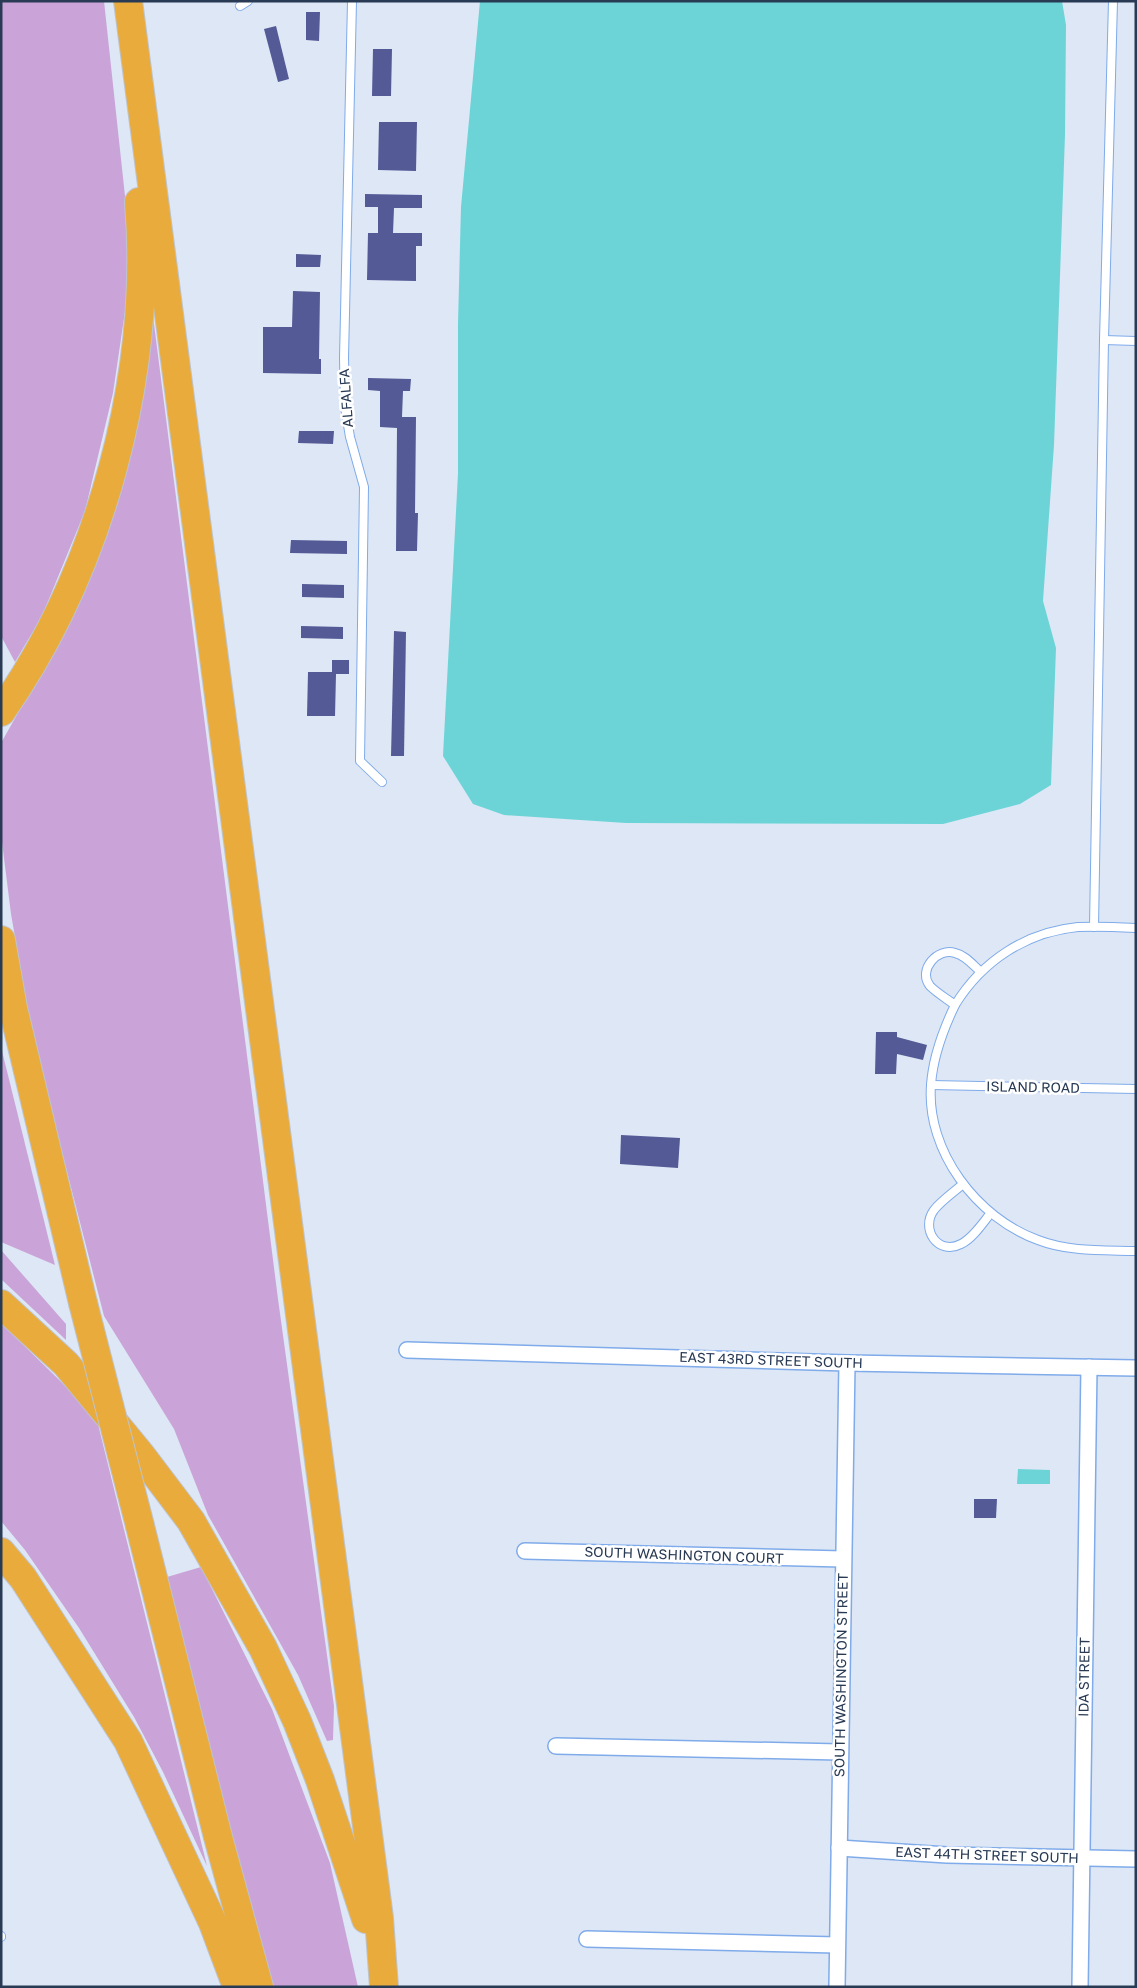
<svg xmlns="http://www.w3.org/2000/svg" width="1137" height="1988" viewBox="0 0 1137 1988" font-family="'Golos Text',sans-serif">
<rect width="100%" height="100%" fill="#dee7f5"/>
<g fill="#caa4d8">
<polygon points="1,1 104,1 128,224 127,298 113,393 85,511 42,616 15,662 1,636"/>
<polygon points="153,316 278,1299 334,1706 333,1740 327,1741 298,1675 208,1515 174,1429 104,1316 32,1035 11,914 1,834 1,743 66,628 148,317"/>
<polygon points="1,1047 55,1265 1,1242"/>
<polygon points="1,1250 66,1324 66,1340 1,1279"/>
<polygon points="1,1323 96,1416 207,1866 163,1772 134,1717 79,1628 25,1550 1,1521"/>
<polygon points="201,1567 272,1709 330,1863 358,1987 271,1987 188,1670 167,1577"/>
</g>
<g fill="#6cd4d7">
<polygon points="480,1 1062,1 1066,25 1065,135 1054,445 1043,601 1056,648 1051,785 1020,804 943,824 626,823 504,815 473,804 443,756 458,474 458,324 461,207"/>
<polygon points="1018,1469 1050,1470 1050,1484 1017,1484"/>
</g>
<g fill="#535a96">
<polygon points="306,12 320,12 319,41 306,40"/>
<polygon points="276,26 289,79 278,82 264,29"/>
<polygon points="373,49 392,49 391,96 372,96"/>
<polygon points="379,122 417,122 416,171 378,170"/>
<polygon points="365,194 422,195 422,208 394,208 393,233 422,233 422,246 416,246 416,281 367,280 368,233 378,233 378,207 365,207"/>
<polygon points="296,254 321,255 320,267 296,267"/>
<polygon points="293,291 320,292 319,359 321,359 321,374 263,373 263,327 292,327"/>
<polygon points="368,378 411,379 410,391 403,391 402,417 416,417 415,513 418,513 417,551 396,551 397,428 380,427 380,391 368,390"/>
<polygon points="299,431 334,431 333,444 298,443"/>
<polygon points="291,540 347,541 347,554 290,553"/>
<polygon points="302,584 344,585 344,598 302,597"/>
<polygon points="301,626 343,627 343,639 301,638"/>
<polygon points="394,631 406,632 404,756 391,756"/>
<polygon points="332,660 349,660 349,674 336,674 335,716 307,716 308,672 332,672"/>
<polygon points="876,1032 897,1032 897,1037 927,1045 923,1060 897,1054 896,1074 875,1074"/>
<polygon points="621,1135 680,1138 678,1168 620,1164"/>
<polygon points="974,1499 997,1499 996,1518 974,1518"/>
</g>
<g fill="none" stroke-linecap="round" stroke-linejoin="round">
<defs>
<g id="lane">
<polyline points="352,1 344,358 345,407 350,437 364,487 360,761 382,782"/>
<polyline points="240,6 248,1"/>
<polyline points="1104,340 1136,341"/>
<polyline points="1094,927 1104,340 1113,1"/>
<path d="M980,971C973,965 965,955 955,953C938,947 917,970 930,986C937,993 947,999 955,1005C943,1030 933,1056 931,1085C926,1151 977,1218 1038,1240C1069,1252 1103,1250 1136,1251"/>
<path d="M955,1005C982,961 1026,932 1078,927C1097,926 1117,927 1136,928"/>
<polyline points="931,1085 1136,1089"/>
<path d="M963,1184C954,1192 942,1200 934,1210C920,1229 938,1256 961,1244C973,1238 982,1224 990,1214"/>
<polyline points="1,1936 1,1937"/>
</g>
<g id="street">
<polyline points="407,1350 847,1363 1136,1368"/>
<polyline points="525,1551 843,1559"/>
<polyline points="556,1746 840,1752"/>
<polyline points="839,1848 947,1855 1136,1859"/>
<polyline points="587,1939 837,1945"/>
<polyline points="837,1987 847,1363"/>
<polyline points="1080,1987 1089,1367"/>
</g>
<g id="highway">
<polyline points="128,1 352,1712 379,1918 384,1987"/>
<path d="M1,712C101,569 153,375 139,202"/>
<polyline points="1,940 13,1008 83,1303"/>
<polyline points="1,1304 66,1364 141,1455 191,1521 263,1648 297,1721 320,1780 366,1919"/>
<polyline points="140,1526 218,1837 259,1987"/>
<polyline points="1,1552 23,1578 128,1741 213,1923 237,1987"/>
</g>
</defs>
<use href="#lane" stroke="#7fabea" stroke-width="10"/>
<use href="#street" stroke="#7fabea" stroke-width="18"/>
<use href="#highway" stroke="#bec4cc" stroke-width="30"/>
<use href="#lane" stroke="#fff" stroke-width="8"/>
<use href="#street" stroke="#fff" stroke-width="15"/>
<use href="#highway" stroke="#eaab3d" stroke-width="28"/>
<defs>
<polyline id="highway-bridge" points="83,1303 140,1526"/>
</defs>
<use href="#highway-bridge" stroke="#bec4cc" stroke-width="30" stroke-linecap="butt"/>
<use href="#highway-bridge" stroke="#eaab3d" stroke-width="28"/>
</g>
<g text-anchor="middle" stroke-width="5" stroke-linejoin="round" paint-order="stroke">
<g font-size="14" fill="#283a54" stroke="#fff">
<text transform="translate(346 398) rotate(-94)" y="5">ALFALFA</text>
<text transform="translate(1033 1087) rotate(1)" y="5">ISLAND ROAD</text>
<text transform="translate(771 1360) rotate(2)" y="5">EAST 43RD STREET SOUTH</text>
<text transform="translate(684 1555) rotate(2)" y="5">SOUTH WASHINGTON COURT</text>
<text transform="translate(841 1675) rotate(-89)" y="5">SOUTH WASHINGTON STREET</text>
<text transform="translate(1084 1677) rotate(-89)" y="5">IDA STREET</text>
<text transform="translate(987 1855) rotate(2)" y="5">EAST 44TH STREET SOUTH</text>
</g>
</g>
<rect width="1137" height="1988" fill="none" stroke="#283a54" stroke-width="5"/>
</svg>
